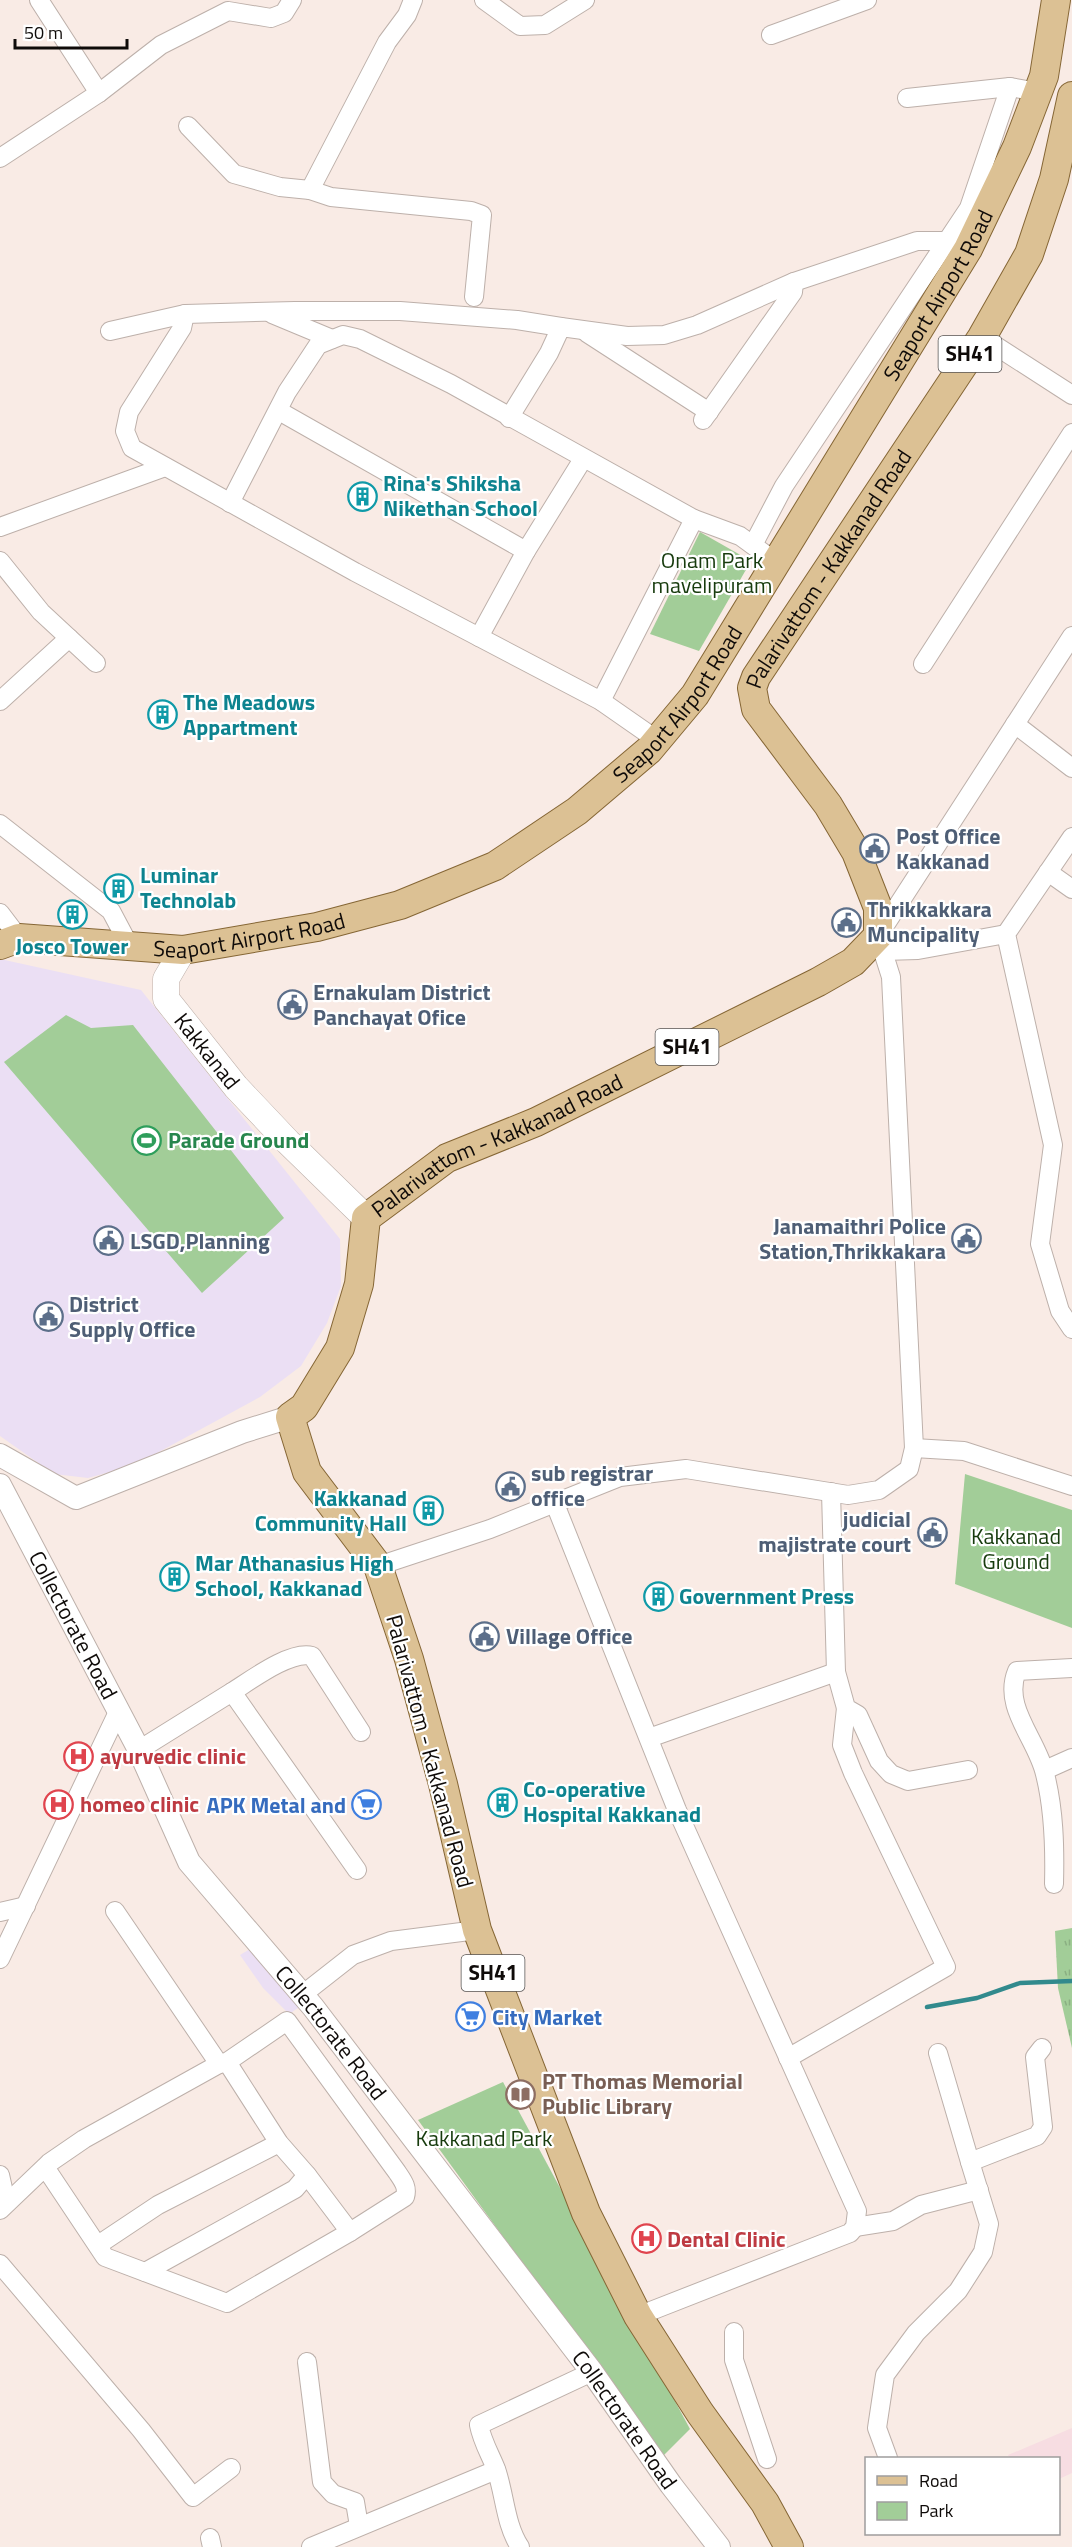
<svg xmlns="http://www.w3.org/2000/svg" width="1072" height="2547" viewBox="0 0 1072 2547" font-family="'Titillium Web',sans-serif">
<defs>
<pattern id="grass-tufts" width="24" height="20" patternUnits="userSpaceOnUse" patternTransform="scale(1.5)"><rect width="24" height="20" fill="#a2cd98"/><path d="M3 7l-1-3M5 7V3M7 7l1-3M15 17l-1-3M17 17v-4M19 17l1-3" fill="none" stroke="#8aaf82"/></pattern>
</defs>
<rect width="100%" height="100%" fill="#f9ebe5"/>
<g fill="#ebdff4">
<polygon points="0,959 141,990 340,1239 341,1286 327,1323 301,1366 260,1397 135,1465 88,1478 54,1474 0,1436"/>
<polygon points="255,1946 304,2004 289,2014 263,1988 240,1955"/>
</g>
<polygon fill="#f7dde2" points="1072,2428 1072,2473 1059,2479 1058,2458 1010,2458 1008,2455"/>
<polygon fill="url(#grass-tufts)" points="1072,1928 1072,2048 1058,1988 1055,1931"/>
<g fill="#a2cd98">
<polygon points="700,532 751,561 699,651 650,634"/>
<polygon points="66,1015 91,1028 133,1025 284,1218 202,1293 4,1062"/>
<polygon points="965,1474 1072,1510 1072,1628 955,1584"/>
<polygon points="503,2082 690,2429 663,2456 418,2120"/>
</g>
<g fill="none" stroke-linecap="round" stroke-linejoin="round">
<polyline stroke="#328a8d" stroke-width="4.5" points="927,2007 977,1998 1020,1983 1072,1981"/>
<defs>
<g id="minor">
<polyline points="39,0 99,93"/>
<polyline points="484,0 520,26 545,25 585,0"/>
<polyline points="771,35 867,0"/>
<polyline points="907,98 1010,87"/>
<polyline points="188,126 234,174 280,187 310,190 387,42 407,15 413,0"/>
<polyline points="0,158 99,93 161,45 228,11 271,18 284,13 292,0"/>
<polyline points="310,190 331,197 471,211 482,215 474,297"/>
<polyline points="185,314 182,328 129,412 125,431 132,448 355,572 601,701 657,740"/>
<polyline points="272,314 332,339"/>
<polyline points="110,331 185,314 295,311 400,311 517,320 561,327"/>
<polyline points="587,333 709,412"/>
<polyline points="982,337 1072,395"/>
<polyline points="279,411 526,551"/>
<polyline points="509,418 549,353 561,327 627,336 664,335 697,325 794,282 917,241 949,241"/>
<polyline points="703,420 793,292 794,282"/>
<polyline points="230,503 287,392 318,345 343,335 360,339 451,384 694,519 740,536 776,562"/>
<polyline points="0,527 165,467"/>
<polyline points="753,545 784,486 969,208 1010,87 1038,92"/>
<polyline points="0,561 41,612 96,663"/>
<polyline points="479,637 526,551 583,459"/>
<polyline points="923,664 1072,433"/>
<polyline points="0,701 69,638"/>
<polyline points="601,701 694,519"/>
<polyline points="1015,724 1072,768"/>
<polyline points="0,824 111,911 129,945"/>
<polyline points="1072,837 1006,934 1053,1145 1040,1244 1060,1311 1072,1329"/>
<polyline points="1048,872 1072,889"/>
<polyline points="0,913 19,938"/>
<polyline points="883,951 918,950 1006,934"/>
<polyline points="914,1448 964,1451 1072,1486"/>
<polyline points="831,1492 836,1672 846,1708 858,1715 879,1761 891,1774 908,1781 968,1770"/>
<polyline points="555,1504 677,1810 857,2211 855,2227 850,2233 638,2316"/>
<polyline points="378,1566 490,1529 620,1477 686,1469 848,1495 879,1490 909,1469 914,1448 891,977 878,936 1072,636"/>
<path d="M232,1692C251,1680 291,1650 312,1656L361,1732"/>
<polyline points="649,1738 836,1672"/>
<polyline points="139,1750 232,1692 357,1870"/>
<polyline points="1045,1770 1072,1758"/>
<path d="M1054,1884C1055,1846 1054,1810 1045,1774C1037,1739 1002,1707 1017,1671L1072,1668"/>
<polyline points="115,1911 219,2064"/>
<polyline points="0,1912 26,1906"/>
<polyline points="0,1959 118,1712"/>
<polyline points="302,1995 353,1955 391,1941 477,1930"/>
<polyline points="938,2053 970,2162 1037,2136 1043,2127 1035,2057 1042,2048"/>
<polyline points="788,2058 946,1967 853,1773 842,1745 846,1708"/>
<polyline points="227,2062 279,2143 307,2175 350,2232"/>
<polyline points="0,2175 6,2202"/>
<path d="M0,2210L45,2167L49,2163L84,2139L219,2064L227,2062L287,2021L397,2172C403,2181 408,2187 405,2197L350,2232L227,2303L105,2257L45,2167"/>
<polyline points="855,2227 893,2221 921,2205 979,2190"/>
<polyline points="98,2245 158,2205 279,2143"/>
<polyline points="0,2264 141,2430 193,2497 231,2468"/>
<polyline points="145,2272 295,2189 307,2175"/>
<polyline points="734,2332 734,2360 767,2459"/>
<polyline points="307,2362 322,2482 333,2494 355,2502 359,2526"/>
<polyline points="888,2458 877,2428 885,2375 916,2333 958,2291 983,2252 989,2224 970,2162"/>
<polyline points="210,2538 212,2547"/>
<polyline points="311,2547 496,2470"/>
<path d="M520,2547C505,2524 505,2495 496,2469C490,2454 482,2441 479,2425L592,2372"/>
</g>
<g id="tertiary">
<polyline points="0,1455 76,1498 242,1432 290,1417"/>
<path id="s1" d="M0,1485L139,1750L189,1862L313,2007L592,2372L671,2485L719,2547"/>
</g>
<g id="secondary">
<path id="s2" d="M183,950L166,979V999L236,1087L288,1142L366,1218"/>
</g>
<g id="primary">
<path id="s3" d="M0,945L19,938L183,950L317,927L400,905L495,866L577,811L649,750L695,695L968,249L1017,147L1044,76L1056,0"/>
<path id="s4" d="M789,2547L765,2503L700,2413L638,2316L586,2213L477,1930L443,1784L409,1659L378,1566L307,1472L290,1417L304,1407L340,1348L359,1284L366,1218L447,1158L536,1122L818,982L853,962L878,936V908L856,852L828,805L756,709L752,688L756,677L982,337L1029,254L1054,179L1072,96"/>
</g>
</defs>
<use href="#minor" stroke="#bdb0aa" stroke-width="20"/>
<use href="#tertiary" stroke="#bdb0aa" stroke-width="24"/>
<use href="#secondary" stroke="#bdb0aa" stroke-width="27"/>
<use href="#primary" stroke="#856635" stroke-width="30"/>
<use href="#minor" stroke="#fff" stroke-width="18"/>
<use href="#tertiary" stroke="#fff" stroke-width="22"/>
<use href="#secondary" stroke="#fff" stroke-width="26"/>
<use href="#primary" stroke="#dcc194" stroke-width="28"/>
</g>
<defs>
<symbol id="building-ring" viewBox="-11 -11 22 22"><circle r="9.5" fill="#fff" stroke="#0f9aa8" stroke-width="1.5"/><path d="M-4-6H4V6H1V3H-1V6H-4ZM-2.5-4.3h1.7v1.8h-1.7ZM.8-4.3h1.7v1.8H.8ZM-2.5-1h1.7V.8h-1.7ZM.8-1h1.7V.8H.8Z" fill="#0f9aa8"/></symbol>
<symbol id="civic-ring" viewBox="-11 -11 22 22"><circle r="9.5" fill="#fff" stroke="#5c6f8a" stroke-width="1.5"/><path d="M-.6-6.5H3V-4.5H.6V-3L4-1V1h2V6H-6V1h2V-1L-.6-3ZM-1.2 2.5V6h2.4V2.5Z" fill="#5c6f8a"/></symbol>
<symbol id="stadium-ring" viewBox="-11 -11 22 22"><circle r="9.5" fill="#fff" stroke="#2e9e5b" stroke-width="1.5"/><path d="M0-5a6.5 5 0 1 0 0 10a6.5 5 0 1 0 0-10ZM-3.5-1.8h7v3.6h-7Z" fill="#2e9e5b"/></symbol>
<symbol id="hospital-ring" viewBox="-11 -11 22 22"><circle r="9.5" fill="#fff" stroke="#e0444e" stroke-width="1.5"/><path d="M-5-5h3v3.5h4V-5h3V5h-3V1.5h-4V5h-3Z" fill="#e0444e"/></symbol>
<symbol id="supermarket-ring" viewBox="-11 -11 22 22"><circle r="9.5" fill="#fff" stroke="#3f7fe0" stroke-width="1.5"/><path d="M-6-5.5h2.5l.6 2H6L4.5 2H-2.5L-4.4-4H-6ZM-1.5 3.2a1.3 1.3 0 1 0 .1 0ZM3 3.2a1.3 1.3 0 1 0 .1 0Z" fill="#3f7fe0"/></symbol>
<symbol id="library-ring" viewBox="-11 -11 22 22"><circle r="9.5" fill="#fff" stroke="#8d6e63" stroke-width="1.5"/><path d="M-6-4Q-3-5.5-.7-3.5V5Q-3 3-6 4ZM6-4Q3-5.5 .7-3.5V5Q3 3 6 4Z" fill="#8d6e63"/></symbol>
</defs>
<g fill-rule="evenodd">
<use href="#building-ring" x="346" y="480" width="33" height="33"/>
<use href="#building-ring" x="146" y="698" width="33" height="33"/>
<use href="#civic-ring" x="858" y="832" width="33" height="33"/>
<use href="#building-ring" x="102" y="872" width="33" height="33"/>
<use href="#building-ring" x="56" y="898" width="33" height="33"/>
<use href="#civic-ring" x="830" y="906" width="33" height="33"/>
<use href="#civic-ring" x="276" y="988" width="33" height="33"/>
<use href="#stadium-ring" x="130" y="1124" width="33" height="33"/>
<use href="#civic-ring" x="950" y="1222" width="33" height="33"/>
<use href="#civic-ring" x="92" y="1224" width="33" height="33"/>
<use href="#civic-ring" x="32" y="1300" width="33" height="33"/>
<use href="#civic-ring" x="494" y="1470" width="33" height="33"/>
<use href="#building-ring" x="412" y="1494" width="33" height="33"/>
<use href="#civic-ring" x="916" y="1516" width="33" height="33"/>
<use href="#building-ring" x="158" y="1560" width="33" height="33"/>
<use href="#building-ring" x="642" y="1580" width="33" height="33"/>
<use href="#civic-ring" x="468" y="1620" width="33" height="33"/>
<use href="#hospital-ring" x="62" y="1740" width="33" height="33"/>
<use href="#building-ring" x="486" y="1786" width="33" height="33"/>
<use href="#hospital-ring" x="42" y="1788" width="33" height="33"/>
<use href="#supermarket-ring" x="350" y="1788" width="33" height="33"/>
<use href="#supermarket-ring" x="454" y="2000" width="33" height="33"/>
<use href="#library-ring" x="504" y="2078" width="33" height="33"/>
<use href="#hospital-ring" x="630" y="2222" width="33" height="33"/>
</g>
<g text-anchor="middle" stroke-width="4.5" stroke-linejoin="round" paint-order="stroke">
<g fill="#fff" stroke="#575453" stroke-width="1.5">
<rect x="938.5" y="336" width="63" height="36" rx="4.5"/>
<rect x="655.5" y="1029" width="63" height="36" rx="4.5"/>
<rect x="461.5" y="1955" width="63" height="36" rx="4.5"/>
</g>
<g font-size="21" font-weight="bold" fill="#0f0b09">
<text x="970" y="361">SH41</text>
<text x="687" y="1054">SH41</text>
<text x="493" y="1980">SH41</text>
</g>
<g font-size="22" fill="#0f0b09" stroke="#fff">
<text dy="8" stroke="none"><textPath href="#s3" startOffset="1242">Seaport Airport Road</textPath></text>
<text dy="8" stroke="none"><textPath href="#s4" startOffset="2481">Palarivattom - Kakkanad Road</textPath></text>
<text dy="8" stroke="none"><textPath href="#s3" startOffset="756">Seaport Airport Road</textPath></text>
<text dy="8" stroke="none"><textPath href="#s3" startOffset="252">Seaport Airport Road</textPath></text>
<text dy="8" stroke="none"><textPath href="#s2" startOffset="120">Kakkanad</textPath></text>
<text dy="8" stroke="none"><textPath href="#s4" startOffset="1618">Palarivattom - Kakkanad Road</textPath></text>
<text dy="8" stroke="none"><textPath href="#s1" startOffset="158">Collectorate Road</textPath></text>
<text transform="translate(430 1751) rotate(75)" y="8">Palarivattom - Kakkanad Road</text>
<text dy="8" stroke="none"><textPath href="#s1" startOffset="644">Collectorate Road</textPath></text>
<text dy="8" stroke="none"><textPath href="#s1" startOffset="1130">Collectorate Road</textPath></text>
</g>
<g font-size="22" font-weight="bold" fill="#0d838f" stroke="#fff" text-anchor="start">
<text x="383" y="491">Rina's Shiksha<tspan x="383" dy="25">Nikethan School</tspan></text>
<text x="183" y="710">The Meadows<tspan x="183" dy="25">Appartment</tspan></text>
<text x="140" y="883">Luminar<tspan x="140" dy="25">Technolab</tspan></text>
<text x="72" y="954" text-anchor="middle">Josco Tower</text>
<text x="407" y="1506" text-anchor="end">Kakkanad<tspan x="407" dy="25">Community Hall</tspan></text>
<text x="195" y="1571">Mar Athanasius High<tspan x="195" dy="25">School, Kakkanad</tspan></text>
<text x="679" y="1604">Government Press</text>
<text x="523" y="1797">Co-operative<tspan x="523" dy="25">Hospital Kakkanad</tspan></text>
</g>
<g font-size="22" fill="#173b0d" stroke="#fff">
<text x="712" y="568">Onam Park<tspan x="712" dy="25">mavelipuram</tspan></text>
<text x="1016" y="1544">Kakkanad<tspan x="1016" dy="25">Ground</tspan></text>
<text x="484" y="2146">Kakkanad Park</text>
</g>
<g font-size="22" font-weight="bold" fill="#4e5e75" stroke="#fff" text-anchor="start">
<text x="896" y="844">Post Office<tspan x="896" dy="25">Kakkanad</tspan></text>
<text x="867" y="917">Thrikkakkara<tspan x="867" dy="25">Muncipality</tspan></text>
<text x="313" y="1000">Ernakulam District<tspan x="313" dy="25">Panchayat Ofice</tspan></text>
<text x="946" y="1234" text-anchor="end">Janamaithri Police<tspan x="946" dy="25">Station,Thrikkakara</tspan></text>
<text x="130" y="1249">LSGD,Planning</text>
<text x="69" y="1312">District<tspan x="69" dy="25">Supply Office</tspan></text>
<text x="531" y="1481">sub registrar<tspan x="531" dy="25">office</tspan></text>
<text x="911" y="1527" text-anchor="end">judicial<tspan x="911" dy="25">majistrate court</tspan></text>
<text x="506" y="1644">Village Office</text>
</g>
<g font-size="22" font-weight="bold" fill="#27864d" stroke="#fff" text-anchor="start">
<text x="168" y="1148">Parade Ground</text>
</g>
<g font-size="22" font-weight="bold" fill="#be3a42" stroke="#fff" text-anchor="start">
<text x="100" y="1764">ayurvedic clinic</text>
<text x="80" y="1812">homeo clinic</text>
<text x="667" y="2247">Dental Clinic</text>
</g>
<g font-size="22" font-weight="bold" fill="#366cbe" stroke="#fff" text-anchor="end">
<text x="346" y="1813">APK Metal and</text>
<text x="492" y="2025" text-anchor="start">City Market</text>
</g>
<g font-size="22" font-weight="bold" fill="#785e54" stroke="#fff" text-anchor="start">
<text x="542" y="2089">PT Thomas Memorial<tspan x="542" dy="25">Public Library</tspan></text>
</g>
</g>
<rect x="865" y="2457" width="195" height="78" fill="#ffffff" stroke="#9f9d9d" stroke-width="1.5"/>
<rect x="877" y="2476" width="30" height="9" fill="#dcc194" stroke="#9f9d9d" stroke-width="1.5"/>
<text x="919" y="2487" font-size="18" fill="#0f0b09">Road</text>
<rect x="877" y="2502" width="30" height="18" fill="#a2cd98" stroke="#9f9d9d" stroke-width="1.5"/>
<text x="919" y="2517" font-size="18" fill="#0f0b09">Park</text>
<path d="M15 39v9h112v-9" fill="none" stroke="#0f0b09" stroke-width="3"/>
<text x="24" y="39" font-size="18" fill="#0f0b09" stroke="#ffffff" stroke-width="4.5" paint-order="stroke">50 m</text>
</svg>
